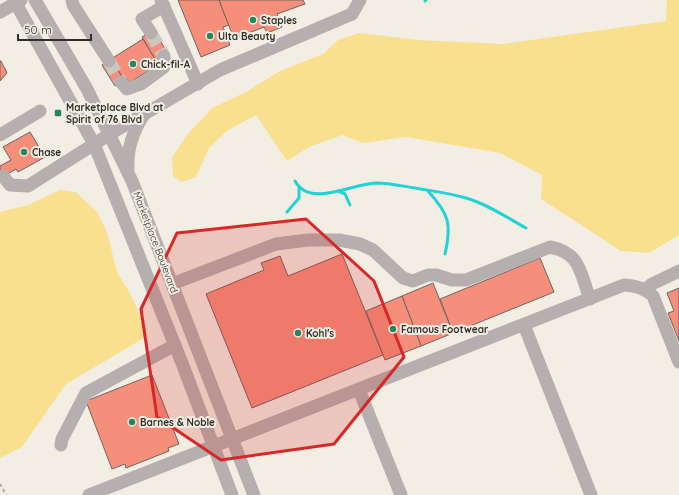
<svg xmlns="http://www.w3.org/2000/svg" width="679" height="495" viewBox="0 0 679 495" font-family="Quicksand,sans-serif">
<rect width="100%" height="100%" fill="#f2eee3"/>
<g fill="#f9e08f">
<polygon points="667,0 679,0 679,235 649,253 621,251 541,199 542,175 500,153 406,137 363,143 342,135 309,147 287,161 256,115 228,130 209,148 196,177 182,182 173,176 172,157 187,135 212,108 246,92 280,71 323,54 338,40 359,33 418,40 503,44 666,21"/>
<polygon points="60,190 76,192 97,212 107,232 117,272 131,295 146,329 144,338 66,384 22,447 0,458 0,212 28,205"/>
</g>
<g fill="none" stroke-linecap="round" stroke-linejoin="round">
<g stroke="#22d2d4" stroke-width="3">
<polyline points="425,1 426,0"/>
<path d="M295,181C310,208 350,184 376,183C389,183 402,186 415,188C432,191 449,193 466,198C487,204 506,217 526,228"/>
<polyline points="338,191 345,194 350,205"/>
<path d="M428,191C449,214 452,224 445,254"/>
<polyline points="287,212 299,198 299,188"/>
</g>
</g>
<g fill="#f58e7b" stroke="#706461">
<polygon points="178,0 219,0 229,25 223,27 230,45 201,57"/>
<polygon points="219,0 303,0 305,4 277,14 282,27 267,33 264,27 234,39"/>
<polygon points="154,30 168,54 156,61 142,37"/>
<polygon points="143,39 156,61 146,67 148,71 129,83 127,79 124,80 111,59"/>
<polygon points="111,59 124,80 115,86 102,65"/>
<polygon points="1,61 7,73 0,81 0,61"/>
<polygon points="30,132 45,157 18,172 16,169 0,178 0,166 11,160 3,147"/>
<polygon points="342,254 383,355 252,408 206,294 264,270 261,263 280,256 288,276"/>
<polygon points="540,258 554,292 453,333 440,299"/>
<polygon points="433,283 453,333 421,346 402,296"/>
<polygon points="679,288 679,341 668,313 674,311 667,293"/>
<polygon points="402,296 421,346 385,360 366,311"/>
<polygon points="152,375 179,444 168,448 169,451 126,468 125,464 112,469 86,401"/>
</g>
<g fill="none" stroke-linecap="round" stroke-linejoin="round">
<g stroke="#cbc8be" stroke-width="13" stroke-dasharray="13 6" stroke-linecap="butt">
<polyline points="151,33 164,56"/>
<polyline points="109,61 121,82"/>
</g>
<polyline stroke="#adaaa2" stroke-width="2" stroke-dasharray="3 3" stroke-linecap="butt" points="0,484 6,495"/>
<g stroke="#b5afaf" stroke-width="13">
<polyline points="14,0 94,144 182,363 232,495"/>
<polyline points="35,0 87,89 132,181 254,495"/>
<polyline points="72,0 73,5 109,61"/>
<polyline points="161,0 198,84"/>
<polyline points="0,12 21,0"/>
<polyline points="151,33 142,19 164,6"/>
<polyline points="121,82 127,89 141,84 164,67 164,56"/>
<polyline points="0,135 40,111"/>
<path d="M128,169C127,149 132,133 143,116"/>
<polyline points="3,176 10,185 28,186 110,134 220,70 352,14 360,0"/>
<path d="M172,284L276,244L308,240H339L360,244L373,250L403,278L413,281L428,275H436L452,280H466L550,247C581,253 580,273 590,299"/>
<polyline points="646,289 652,284 679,271"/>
<polyline points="524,325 591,495"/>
<polyline points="359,390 401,495"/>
<polyline points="61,445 62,439 86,393 175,345"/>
<path d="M89,495L624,285C637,286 644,288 653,296L679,362"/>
</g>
</g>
<path fill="#d62828" fill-opacity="0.2" stroke="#d62828" stroke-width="3" stroke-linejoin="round" d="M306,219L374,281L404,357L334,444L221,460L157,417L141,309L177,233Z"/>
<g fill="#26865f" stroke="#f2eee3" stroke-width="1.5">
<circle cx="253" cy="20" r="4"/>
<circle cx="210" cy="36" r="4"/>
<circle cx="133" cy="64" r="4"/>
<rect x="54" y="109" width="8" height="8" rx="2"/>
<circle cx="24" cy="152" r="4"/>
<circle cx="393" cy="329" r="4"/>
<circle cx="298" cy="333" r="4"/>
<circle cx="132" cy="422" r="4"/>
</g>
<g text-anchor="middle" stroke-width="4" stroke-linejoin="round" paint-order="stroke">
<g font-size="10" font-weight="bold" fill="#2f2e2a" stroke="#f2eee3" text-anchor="start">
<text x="261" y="24">Staples</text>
<text x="218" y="40">Ulta Beauty</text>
<text x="141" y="68">Chick-fil-A</text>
<text x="66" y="111">Marketplace Blvd at<tspan x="66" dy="12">Spirit of 76 Blvd</tspan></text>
<text x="32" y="156">Chase</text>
<text x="401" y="333">Famous Footwear</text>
<text x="306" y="337">Kohl's</text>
<text x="140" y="426">Barnes &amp; Noble</text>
</g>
<g font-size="10" fill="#2f2e2a" stroke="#f2eee3">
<text transform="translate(156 242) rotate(69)" y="4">Marketplace Boulevard</text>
</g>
</g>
<path d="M18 34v6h73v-6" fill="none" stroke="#2f2e2a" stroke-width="2"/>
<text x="24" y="34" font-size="12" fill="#2f2e2a" stroke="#f2eee3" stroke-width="3" paint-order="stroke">50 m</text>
</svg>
